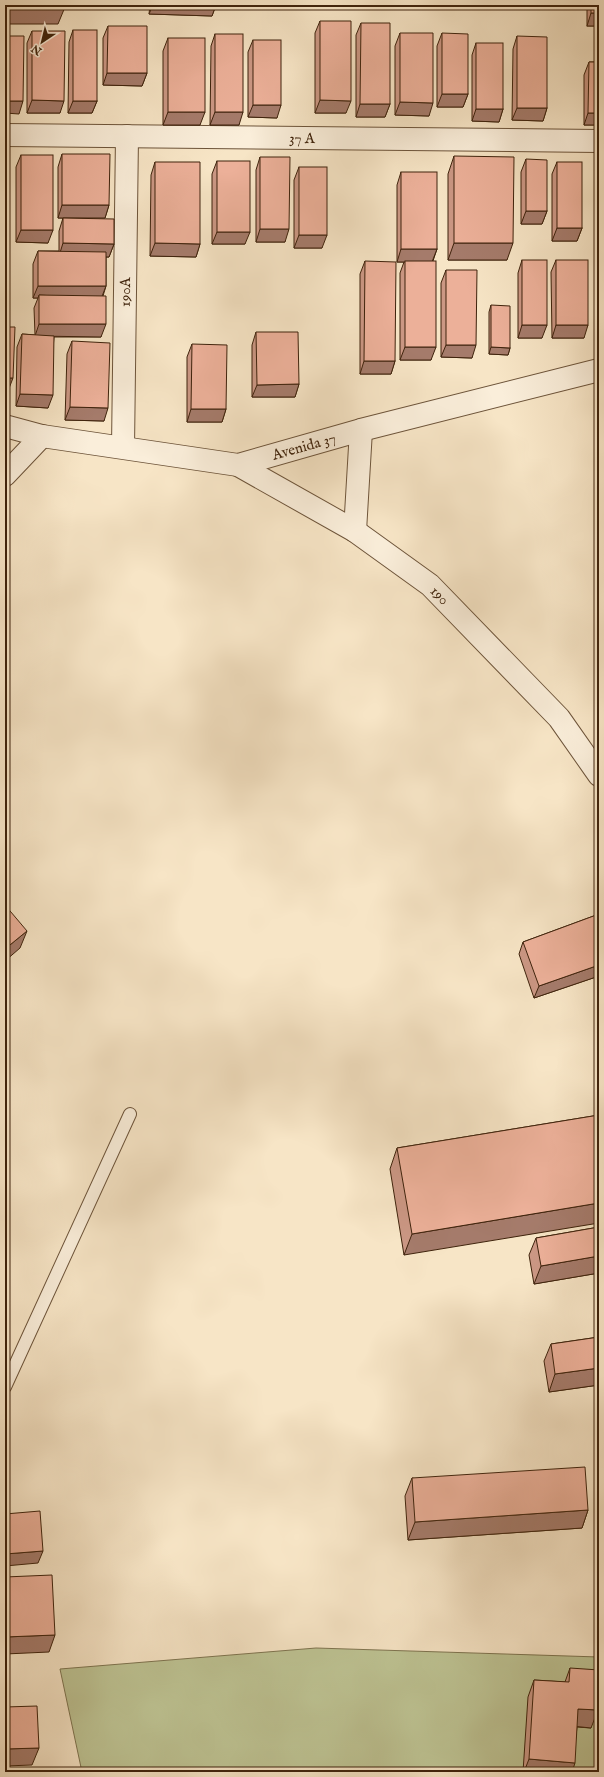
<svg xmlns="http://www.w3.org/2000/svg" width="604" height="1777" viewBox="0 0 604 1777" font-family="'IM FELL English',serif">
<rect width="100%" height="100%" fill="#f7e5c6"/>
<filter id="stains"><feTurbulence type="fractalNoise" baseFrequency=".005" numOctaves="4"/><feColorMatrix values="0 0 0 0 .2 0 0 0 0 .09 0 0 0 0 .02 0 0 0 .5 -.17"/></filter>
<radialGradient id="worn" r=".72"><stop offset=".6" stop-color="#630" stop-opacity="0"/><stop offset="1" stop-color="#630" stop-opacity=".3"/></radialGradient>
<polygon fill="#bec494" stroke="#7e7450" points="316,1648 599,1657 599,1772 82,1772 60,1669"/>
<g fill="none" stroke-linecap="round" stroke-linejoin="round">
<defs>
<polyline id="service" points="5,1387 130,1114"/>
<g id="minor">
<path id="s1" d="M5,135L599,141"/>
<path id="s2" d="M5,426L42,436L238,465L361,430L599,370"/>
<path id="s3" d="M123,447L127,136"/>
<path id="s4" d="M238,465L355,531L430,585L559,718L599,775"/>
<polyline points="5,475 42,436"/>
<polyline points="355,531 361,430"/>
</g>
</defs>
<use href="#service" stroke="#6d543a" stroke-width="14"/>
<use href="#minor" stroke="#6d543a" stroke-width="24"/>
<use href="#service" stroke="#faeeda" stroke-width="12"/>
<use href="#minor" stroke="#faeeda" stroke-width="22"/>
</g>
<g fill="#cb9784" stroke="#3f230c">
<polygon points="150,5 216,5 212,16 149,14"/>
<rect x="587" y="5" width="12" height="21"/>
<polygon points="320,21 346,113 315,113 315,33"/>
<polygon points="361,23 390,104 385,117 356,117 356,35"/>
<polygon points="108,26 147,73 142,86 103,85 103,38"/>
<polygon points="73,30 97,101 92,113 68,113 69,42"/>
<polygon points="32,31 60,113 27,113 27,43"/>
<polygon points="400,33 429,116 395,115 395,46"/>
<polygon points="442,33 468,94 463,107 437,107 437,46"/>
<polygon points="215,34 239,125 210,125 211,46"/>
<polygon points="517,36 547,108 543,121 512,120 513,49"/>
<polygon points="168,38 200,125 163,125 163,51"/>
<polygon points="253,40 277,118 248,117 248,52"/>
<polygon points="476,43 503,109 499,122 472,121 472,55"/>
<polygon points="589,62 599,62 599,125 584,125 584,75"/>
<polygon points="62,154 109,205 105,218 58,218 58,167"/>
<polygon points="21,155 48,243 16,242 16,167"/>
<polygon points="454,156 507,260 448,260 448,174"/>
<polygon points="260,157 285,242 256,242 256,170"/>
<polygon points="526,159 547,211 542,224 521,224 521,172"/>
<polygon points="217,161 245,244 212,244 212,174"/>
<polygon points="155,162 200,244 196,257 150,256 151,175"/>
<polygon points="557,162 582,228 577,241 552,241 552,174"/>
<polygon points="299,167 322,248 294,248 294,180"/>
<polygon points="599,171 599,252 596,252 596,180"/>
<polygon points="401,172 437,249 433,261 431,360 400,360 400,273 404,262 397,262 397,185"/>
<polygon points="63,218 114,244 109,257 106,257 106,286 103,296 101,337 54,337 48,408 16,406 17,347 22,334 35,335 34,308 38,298 33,298 33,264 38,251 59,251 59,231"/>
<polygon points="522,260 542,338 518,338 518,273"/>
<polygon points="556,260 584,338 552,338 551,272"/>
<polygon points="365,261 395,361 391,374 360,374 360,274"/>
<polygon points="446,270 472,358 441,357 441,283"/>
<polygon points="491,305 510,348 508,355 489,354 489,312"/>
<polygon points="256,332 299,384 295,397 252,397 252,345"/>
<polygon points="72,341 104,421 65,420 67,354"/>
<polygon points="192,344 226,409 222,422 187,422 187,357"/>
<polygon points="599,914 599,976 534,998 519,954 523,942"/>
<polygon points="599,1115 404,1255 390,1169 397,1148"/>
<polygon points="599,1227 599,1273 534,1284 529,1255 536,1238"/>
<polygon points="599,1337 599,1385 549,1392 544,1361 551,1344"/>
<polygon points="412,1478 588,1510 582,1528 408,1540 405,1496"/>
<polygon points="570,1668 591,1728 577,1727 572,1772 523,1772 528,1697 534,1680 565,1682"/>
</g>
<g fill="#a57b6b" stroke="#3f230c">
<polygon points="153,5 216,5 212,16 149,14"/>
<polygon points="5,6 65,7 58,24 5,24"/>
<polygon points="591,13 599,13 599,26 587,26"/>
<polygon points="107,73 147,73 142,86 103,85"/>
<polygon points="442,94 468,94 463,107 437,107"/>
<polygon points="32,100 64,101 60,113 27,113"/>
<polygon points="320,100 351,101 346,113 315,113"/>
<polygon points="5,101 23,101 19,114 5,113"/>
<polygon points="73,101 97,101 92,113 68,113"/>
<polygon points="400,102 433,103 429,116 395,115"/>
<polygon points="360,104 390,104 385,117 356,117"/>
<polygon points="253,105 281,105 277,118 248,117"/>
<polygon points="517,108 547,108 543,121 512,120"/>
<polygon points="476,109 503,109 499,122 472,121"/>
<polygon points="168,112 205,112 200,125 163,125"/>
<polygon points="215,112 243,112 239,125 210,125"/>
<polygon points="588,113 599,113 599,125 584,125"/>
<polygon points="62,205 109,205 105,218 58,218"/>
<polygon points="526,211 547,211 542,224 521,224"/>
<polygon points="557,228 582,228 577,241 552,241"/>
<polygon points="260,229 289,229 285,242 256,242"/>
<polygon points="21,230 53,230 48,243 16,242"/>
<polygon points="217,232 250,232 245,244 212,244"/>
<polygon points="299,235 327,235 322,248 294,248"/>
<polygon points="63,243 114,244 109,257 59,256"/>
<polygon points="155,243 200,244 196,257 150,256"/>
<polygon points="454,243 513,243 507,260 448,260"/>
<polygon points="599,243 599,252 596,252"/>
<polygon points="401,249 437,249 432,262 397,262"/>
<polygon points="38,286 106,286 101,299 39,295 38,298 33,298"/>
<polygon points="5,309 8,309 5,317"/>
<polygon points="39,324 106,324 101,337 35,336"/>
<polygon points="522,325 547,325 542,338 518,338"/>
<polygon points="556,325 588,325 584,338 552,338"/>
<polygon points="446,345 476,345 472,358 441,357"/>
<polygon points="405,347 436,347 431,360 400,360"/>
<polygon points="491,347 510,348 508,355 489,354"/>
<polygon points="364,361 395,361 391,374 360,374"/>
<polygon points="5,378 13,378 8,391 5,391"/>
<polygon points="299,384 295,397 252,397 257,385"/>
<polygon points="20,394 53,395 48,408 16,406"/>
<polygon points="70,407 108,408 104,421 65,420"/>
<polygon points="191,409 226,409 222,422 187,422"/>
<polygon points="27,931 20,948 5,961 5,949"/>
<polygon points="599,965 599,976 534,998 539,986"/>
<polygon points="599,1203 599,1223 404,1255 412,1234"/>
<polygon points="599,1256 599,1273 534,1284 541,1266"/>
<polygon points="599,1368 599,1385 549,1392 555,1374"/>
<polygon points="588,1510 582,1528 408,1540 415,1522"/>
<polygon points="43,1551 38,1563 5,1566 5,1554"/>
<polygon points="55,1635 49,1652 5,1654 5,1637"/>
<polygon points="578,1709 598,1710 591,1728 572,1726"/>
<polygon points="39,1748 32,1765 5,1766 5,1749"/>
<polygon points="529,1759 575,1763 572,1772 524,1772"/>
</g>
<g fill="#ecb099" stroke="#3f230c">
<polygon points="5,5 65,5 65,7 5,6"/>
<rect x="591" y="5" width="8" height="8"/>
<polygon points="320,21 351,21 351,101 320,100"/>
<polygon points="361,23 390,23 390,104 360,104"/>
<polygon points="108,26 147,26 147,73 107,73"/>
<rect x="73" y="30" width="24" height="71"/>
<polygon points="32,31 65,31 64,101 32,100"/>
<polygon points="400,33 433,33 433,103 400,102"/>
<polygon points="442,33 468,34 468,94 442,94"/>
<rect x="215" y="34" width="28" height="78"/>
<polygon points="5,36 24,36 23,101 5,101"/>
<polygon points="517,36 547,37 547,108 517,108"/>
<rect x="168" y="38" width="37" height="74"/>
<rect x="253" y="40" width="28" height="65"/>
<rect x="476" y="43" width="27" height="66"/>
<polygon points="589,62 599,62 599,113 588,113"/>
<rect x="5" y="150" width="2" height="48"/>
<polygon points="62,154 110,154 109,205 62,205"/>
<rect x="21" y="155" width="32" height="75"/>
<polygon points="454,156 514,157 513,243 454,243"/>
<polygon points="260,157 290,157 289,229 260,229"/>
<polygon points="526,159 547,160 547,211 526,211"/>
<rect x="217" y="161" width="33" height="71"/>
<polygon points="155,162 200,162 200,244 155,243"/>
<rect x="557" y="162" width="25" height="66"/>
<rect x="299" y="167" width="28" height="68"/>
<rect x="401" y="172" width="36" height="77"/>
<polygon points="63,218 114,219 114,244 63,243"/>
<polygon points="38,251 106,252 106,286 38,286"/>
<rect x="522" y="260" width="25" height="65"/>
<rect x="556" y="260" width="32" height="65"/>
<polygon points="365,261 396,262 395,361 364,361"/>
<rect x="405" y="261" width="31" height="86"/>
<polygon points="446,270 477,270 476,345 446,345"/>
<polygon points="5,279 7,279 8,309 5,309"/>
<polygon points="39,295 106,296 106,324 39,324"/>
<polygon points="491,305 510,306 510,348 491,347"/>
<polygon points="5,327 15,327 13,378 5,378"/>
<polygon points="256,332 298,332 299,384 257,385"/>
<polygon points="22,334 54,336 53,395 20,394"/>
<polygon points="72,341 110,343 108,408 70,407"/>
<polygon points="192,344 227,345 226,409 191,409"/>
<polygon points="5,905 27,931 5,949"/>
<polygon points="599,914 599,965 539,986 523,942"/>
<polygon points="599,1115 599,1203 412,1234 397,1148"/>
<polygon points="599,1227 599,1256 541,1266 536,1238"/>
<polygon points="599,1337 599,1368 555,1374 551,1344"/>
<polygon points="585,1467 588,1510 415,1522 412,1478"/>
<polygon points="40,1511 43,1551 5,1554 5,1514"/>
<polygon points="52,1575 55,1635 5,1637 5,1577"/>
<polygon points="570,1668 599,1670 599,1691 598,1710 578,1709 575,1763 529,1759 534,1680 569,1682"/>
<polygon points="37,1706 39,1748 5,1749 5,1707"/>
</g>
<g text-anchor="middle" stroke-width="3.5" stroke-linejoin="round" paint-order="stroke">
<g font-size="15" fill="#3f230c" stroke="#faeeda">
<text dy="5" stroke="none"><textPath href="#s1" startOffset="297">37 A</textPath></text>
<text dy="5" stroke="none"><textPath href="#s3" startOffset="155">190A</textPath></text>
<text dy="5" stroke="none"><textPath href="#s2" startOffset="305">Avenida 37</textPath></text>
<text dy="5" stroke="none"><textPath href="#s4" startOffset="241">190</textPath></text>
</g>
</g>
<rect width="604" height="1777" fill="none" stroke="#f7e5c6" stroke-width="20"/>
<rect x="6" y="6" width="592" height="1765" fill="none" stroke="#3f230c" stroke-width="2"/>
<rect x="10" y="10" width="584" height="1757" fill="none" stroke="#3f230c"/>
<g transform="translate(42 42) rotate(215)" stroke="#faeeda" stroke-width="3" paint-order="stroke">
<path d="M0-3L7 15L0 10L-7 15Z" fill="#3f230c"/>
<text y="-6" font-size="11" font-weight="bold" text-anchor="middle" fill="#3f230c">N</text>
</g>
<rect width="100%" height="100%" filter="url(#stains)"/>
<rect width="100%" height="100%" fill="url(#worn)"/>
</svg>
